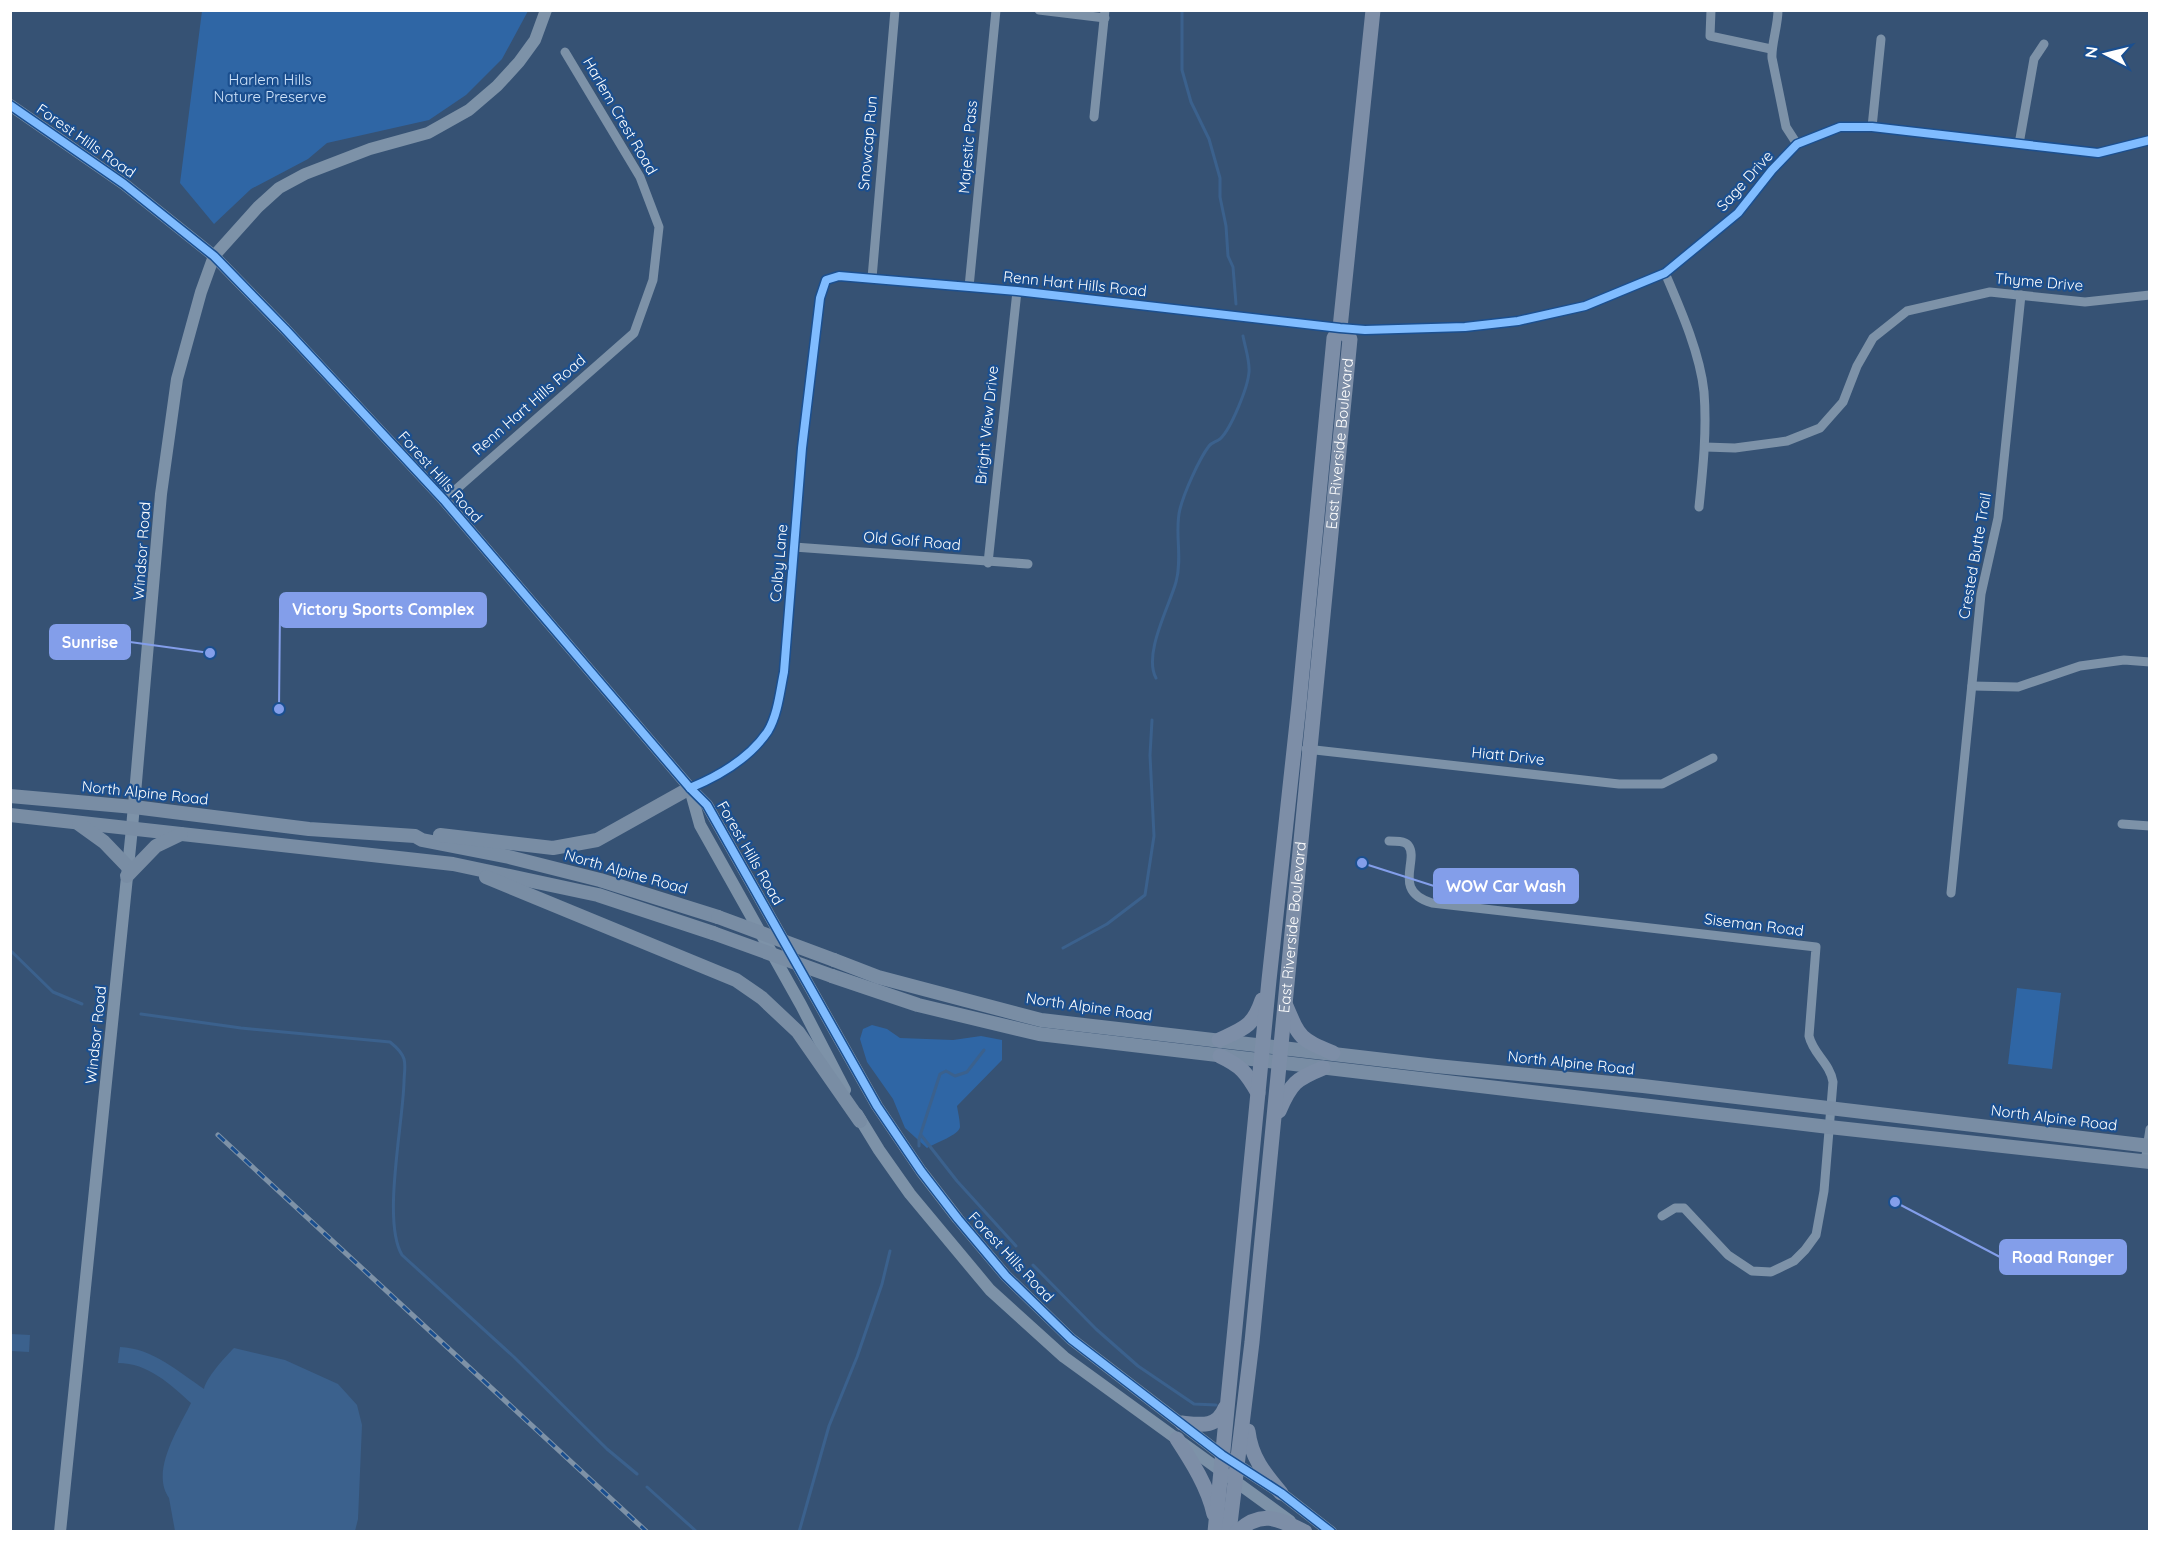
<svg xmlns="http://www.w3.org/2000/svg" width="2160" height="1542" viewBox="0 0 2160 1542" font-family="Quicksand,sans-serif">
<rect width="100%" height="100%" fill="#365274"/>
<g fill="#2f66a5">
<polygon points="202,11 202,10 528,11 502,59 466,95 429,120 327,143 308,159 251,189 214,224 180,183"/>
<polygon points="2017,988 2061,993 2052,1069 2008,1064"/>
<path d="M872,1025L887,1029L900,1038L953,1040L981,1036L1002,1040V1060L957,1106C958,1112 960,1121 960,1127C959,1135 935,1143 927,1148L905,1128L893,1099L867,1062L860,1039L863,1029Z"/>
</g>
<g fill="#3b618d">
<polygon points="11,1334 30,1335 29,1352 11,1351"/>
<path d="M120,1347C152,1348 179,1372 204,1389C206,1378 225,1357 234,1348L285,1360L338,1384L357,1405L362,1425L358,1519L355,1531H175L169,1498C150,1471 179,1428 191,1403C170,1384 148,1363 118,1363Z"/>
</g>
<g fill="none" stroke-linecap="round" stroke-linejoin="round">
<g stroke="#3b618d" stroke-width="3">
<polyline points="1182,10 1182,70 1191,102 1209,139 1220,178 1220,197 1226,226 1228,256 1233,267 1236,304"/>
<path d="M1156,678C1143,654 1169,607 1176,582C1183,557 1174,531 1180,509C1184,493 1199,459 1209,446C1212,442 1216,442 1220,439C1231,429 1248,387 1249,372C1250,361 1245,347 1243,336"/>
<polyline points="1063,948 1107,924 1145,895 1154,836 1150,755 1152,720"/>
<polyline points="10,950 53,992 82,1004"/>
<path d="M141,1014L241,1028L390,1042C395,1046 402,1052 404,1059C406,1066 404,1075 404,1082C403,1124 382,1222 402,1255L514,1357L607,1449L637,1474"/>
<polyline points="921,1135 957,1181 1016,1246"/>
<polyline points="919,1146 919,1139 940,1074 946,1071 955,1076 967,1072 984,1050"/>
<polyline points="1033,1265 1096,1329 1138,1366 1194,1404 1216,1405"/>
<polyline points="647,1487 697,1532"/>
<polyline points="799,1532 829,1426 857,1357 882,1284 890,1251"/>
</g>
<g stroke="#7d92a8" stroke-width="9">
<polyline points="1039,10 1105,18"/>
<polyline points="1711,10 1710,36 1771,49"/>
<path d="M1778,10C1778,26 1771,45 1772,58L1786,127L1797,144"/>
<polyline points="1094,117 1105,10"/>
<polyline points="1872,127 1881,39"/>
<polyline points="2019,144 2034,59 2044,44"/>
<path d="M1665,273C1680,308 1700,353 1704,392C1707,430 1703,469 1699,507"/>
<polyline points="872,278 895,10"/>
<polyline points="969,287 996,10"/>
<polyline points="1705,447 1735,448 1787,441 1820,428 1843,402 1857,366 1873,338 1907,311 1990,292 2085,302 2150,295"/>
<polyline points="444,500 634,333 653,280 659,227 640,177 565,52"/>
<polyline points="794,547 1028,564"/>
<polyline points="988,563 1017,291"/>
<polyline points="1972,686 2018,687 2080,666 2124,660 2150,662"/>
<polyline points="1306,749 1619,784 1662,784 1713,758"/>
<path d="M690,788C719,776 750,758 768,731C778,714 780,691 784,672L802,448L820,298L826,280L839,276L1017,291L1340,328L1365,330L1465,327L1518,321L1585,306L1665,273L1738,213L1772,170L1797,144L1840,127H1872L2098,153L2150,140"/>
<polyline points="2122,824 2150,826"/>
<path d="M1389,841C1395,841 1405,841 1408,845C1420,860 1391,891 1432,903L1816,947L1809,1036C1813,1054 1830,1063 1833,1082L1824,1191L1816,1235L1805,1250L1794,1261L1771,1272L1752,1271L1728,1255L1684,1208H1675L1662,1216"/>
<polyline points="1951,893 1981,594 1998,518 2021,295"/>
<polyline points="2145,1162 2150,1129"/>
</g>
<g stroke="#7d92a8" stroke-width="12">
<polyline points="10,105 124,184 214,256 285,329 444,500 690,788 707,805 877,1106 921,1171 958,1219 1006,1276 1071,1339 1222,1455 1281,1493 1331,1532"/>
<polyline points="690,789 700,825 801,1005 845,1090"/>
<polyline points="857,1114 879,1150 910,1194 990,1290 1064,1357 1290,1521"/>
<polyline points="60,1532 132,828 161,494 177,379 201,292 214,256 258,207 279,188 305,174 370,149 428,133 469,110 497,86 519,62 535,40 546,10"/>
</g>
<g stroke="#798da4" stroke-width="14">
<polyline points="10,796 134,807 309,829 415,836 422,840 509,857 600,880 718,917"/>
<polyline points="10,815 453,864 598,895 713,933"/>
<polyline points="79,824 104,842 128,867"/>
<polyline points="440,835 553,848 597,840 690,788"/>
<polyline points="127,876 156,846 181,834"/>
<polyline points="486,877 736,980 762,998 798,1032 860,1121"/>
<polyline points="834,960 878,977 1041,1020 1436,1066 1643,1086 2150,1146"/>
<polyline points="832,976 918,1005 1039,1034 1829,1127 2150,1162"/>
</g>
<g stroke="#7d8ea7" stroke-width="15">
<path d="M1286,1006C1300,1039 1300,1039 1333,1053"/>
<path d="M1219,1040C1243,1029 1253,1027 1262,1000"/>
<path d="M1220,1056C1241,1066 1246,1072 1258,1093"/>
<path d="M1279,1111C1291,1083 1296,1079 1323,1068"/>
<path d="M1182,1423C1201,1425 1217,1428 1225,1408"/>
<path d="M1248,1431C1251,1457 1264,1473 1281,1493"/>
<path d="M1177,1439C1192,1462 1208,1487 1214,1514"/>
<polyline points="1215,1532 1269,980 1299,704 1334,338 1340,328 1373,10"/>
<path id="s1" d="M1229,1532L1252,1342L1350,339L1340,328"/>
<path d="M1237,1532C1262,1509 1279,1519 1305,1532"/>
</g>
<defs>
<polyline id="rail" points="218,1135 647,1532"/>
</defs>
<use href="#rail" stroke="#7e92a7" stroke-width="5"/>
<use href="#rail" stroke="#1b4f8f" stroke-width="3" stroke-dasharray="9" stroke-linecap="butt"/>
<g stroke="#798da4" stroke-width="14">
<polyline points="718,917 834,960"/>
<polyline points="713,933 832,976"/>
</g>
<defs>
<g id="cycleway">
<polyline points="10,105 124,184 214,256 285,329 444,500 690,788 707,805 877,1106 921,1171 958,1219 1006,1276 1071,1339 1222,1455 1281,1493 1331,1532"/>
<path d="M690,788C719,776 750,758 768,731C778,714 780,691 784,672L802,448L820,298L826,280L839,276L1017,291L1340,328L1365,330L1465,327L1518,321L1585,306L1665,273L1738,213L1772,170L1797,144L1840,127H1872L2098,153L2150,140"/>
</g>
</defs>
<use href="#cycleway" stroke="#1b4f8f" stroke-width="11"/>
<use href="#cycleway" stroke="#80bcff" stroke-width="8"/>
</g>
<g text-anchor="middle" stroke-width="4.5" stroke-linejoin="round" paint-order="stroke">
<g font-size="15" fill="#cfe3fa" stroke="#1b4f8f">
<text x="270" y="85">Harlem Hills<tspan x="270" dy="17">Nature Preserve</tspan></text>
</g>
<g font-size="15" fill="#fff" stroke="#1b4f8f">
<text transform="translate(620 116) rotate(60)" y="5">Harlem Crest Road</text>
<text transform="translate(86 141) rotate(35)" y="5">Forest Hills Road</text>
<text transform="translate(868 143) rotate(-85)" y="5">Snowcap Run</text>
<text transform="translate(968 147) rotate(-85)" y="5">Majestic Pass</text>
<text transform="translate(1745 181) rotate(-48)" y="5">Sage Drive</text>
<text transform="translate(2039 282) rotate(5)" y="5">Thyme Drive</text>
<text transform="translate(1075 284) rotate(6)" y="5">Renn Hart Hills Road</text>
<text transform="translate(529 405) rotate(-41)" y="5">Renn Hart Hills Road</text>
<text transform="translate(987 425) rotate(-84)" y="5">Bright View Drive</text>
<text dy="5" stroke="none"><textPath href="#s1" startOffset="1094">East Riverside Boulevard</textPath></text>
<text transform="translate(440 477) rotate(48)" y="5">Forest Hills Road</text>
<text transform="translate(912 541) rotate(5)" y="5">Old Golf Road</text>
<text transform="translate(142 551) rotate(-86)" y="5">Windsor Road</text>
<text transform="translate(1975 556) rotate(-80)" y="5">Crested Butte Trail</text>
<text transform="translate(779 563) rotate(-85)" y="5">Colby Lane</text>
<text transform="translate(1508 756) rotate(6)" y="5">Hiatt Drive</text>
<text transform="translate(145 793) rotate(6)" y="5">North Alpine Road</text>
<text transform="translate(750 853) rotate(60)" y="5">Forest Hills Road</text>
<text transform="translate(626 872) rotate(16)" y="5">North Alpine Road</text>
<text transform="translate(1754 925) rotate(7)" y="5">Siseman Road</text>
<text dy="5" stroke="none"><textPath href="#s1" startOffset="608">East Riverside Boulevard</textPath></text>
<text transform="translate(1089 1007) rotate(8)" y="5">North Alpine Road</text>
<text transform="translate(96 1035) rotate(-84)" y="5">Windsor Road</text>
<text transform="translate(1571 1063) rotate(6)" y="5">North Alpine Road</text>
<text transform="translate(2054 1118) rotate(7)" y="5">North Alpine Road</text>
<text transform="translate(1011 1257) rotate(47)" y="5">Forest Hills Road</text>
</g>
</g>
<path fill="none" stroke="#839eea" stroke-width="2" d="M279 709L280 610M210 653L130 642M1362 863L1434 886M1895 1202L2000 1257"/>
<g fill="#839eea" stroke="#1b4f8f" stroke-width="2">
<circle cx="279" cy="709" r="6"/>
<circle cx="210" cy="653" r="6"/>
<circle cx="1362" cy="863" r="6"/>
<circle cx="1895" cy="1202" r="6"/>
</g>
<g fill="#839eea" stroke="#839eea" stroke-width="2">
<rect x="280" y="593" width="206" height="34" rx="6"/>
<rect x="50" y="625" width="80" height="34" rx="6"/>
<rect x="1434" y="869" width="144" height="34" rx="6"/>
<rect x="2000" y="1240" width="126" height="34" rx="6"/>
</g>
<g font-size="16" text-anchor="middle" font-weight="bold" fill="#fff">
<text x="383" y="615">Victory Sports Complex</text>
<text x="90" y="648">Sunrise</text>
<text x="1506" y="892">WOW Car Wash</text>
<text x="2063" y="1263">Road Ranger</text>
</g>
<rect width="2160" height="1542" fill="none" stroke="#ffffff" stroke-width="24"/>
<g transform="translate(2106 54) rotate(277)" stroke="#1b4f8f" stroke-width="4.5" paint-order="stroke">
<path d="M0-4.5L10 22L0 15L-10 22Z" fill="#ffffff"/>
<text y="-9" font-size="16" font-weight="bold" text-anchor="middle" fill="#ffffff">N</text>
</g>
</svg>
